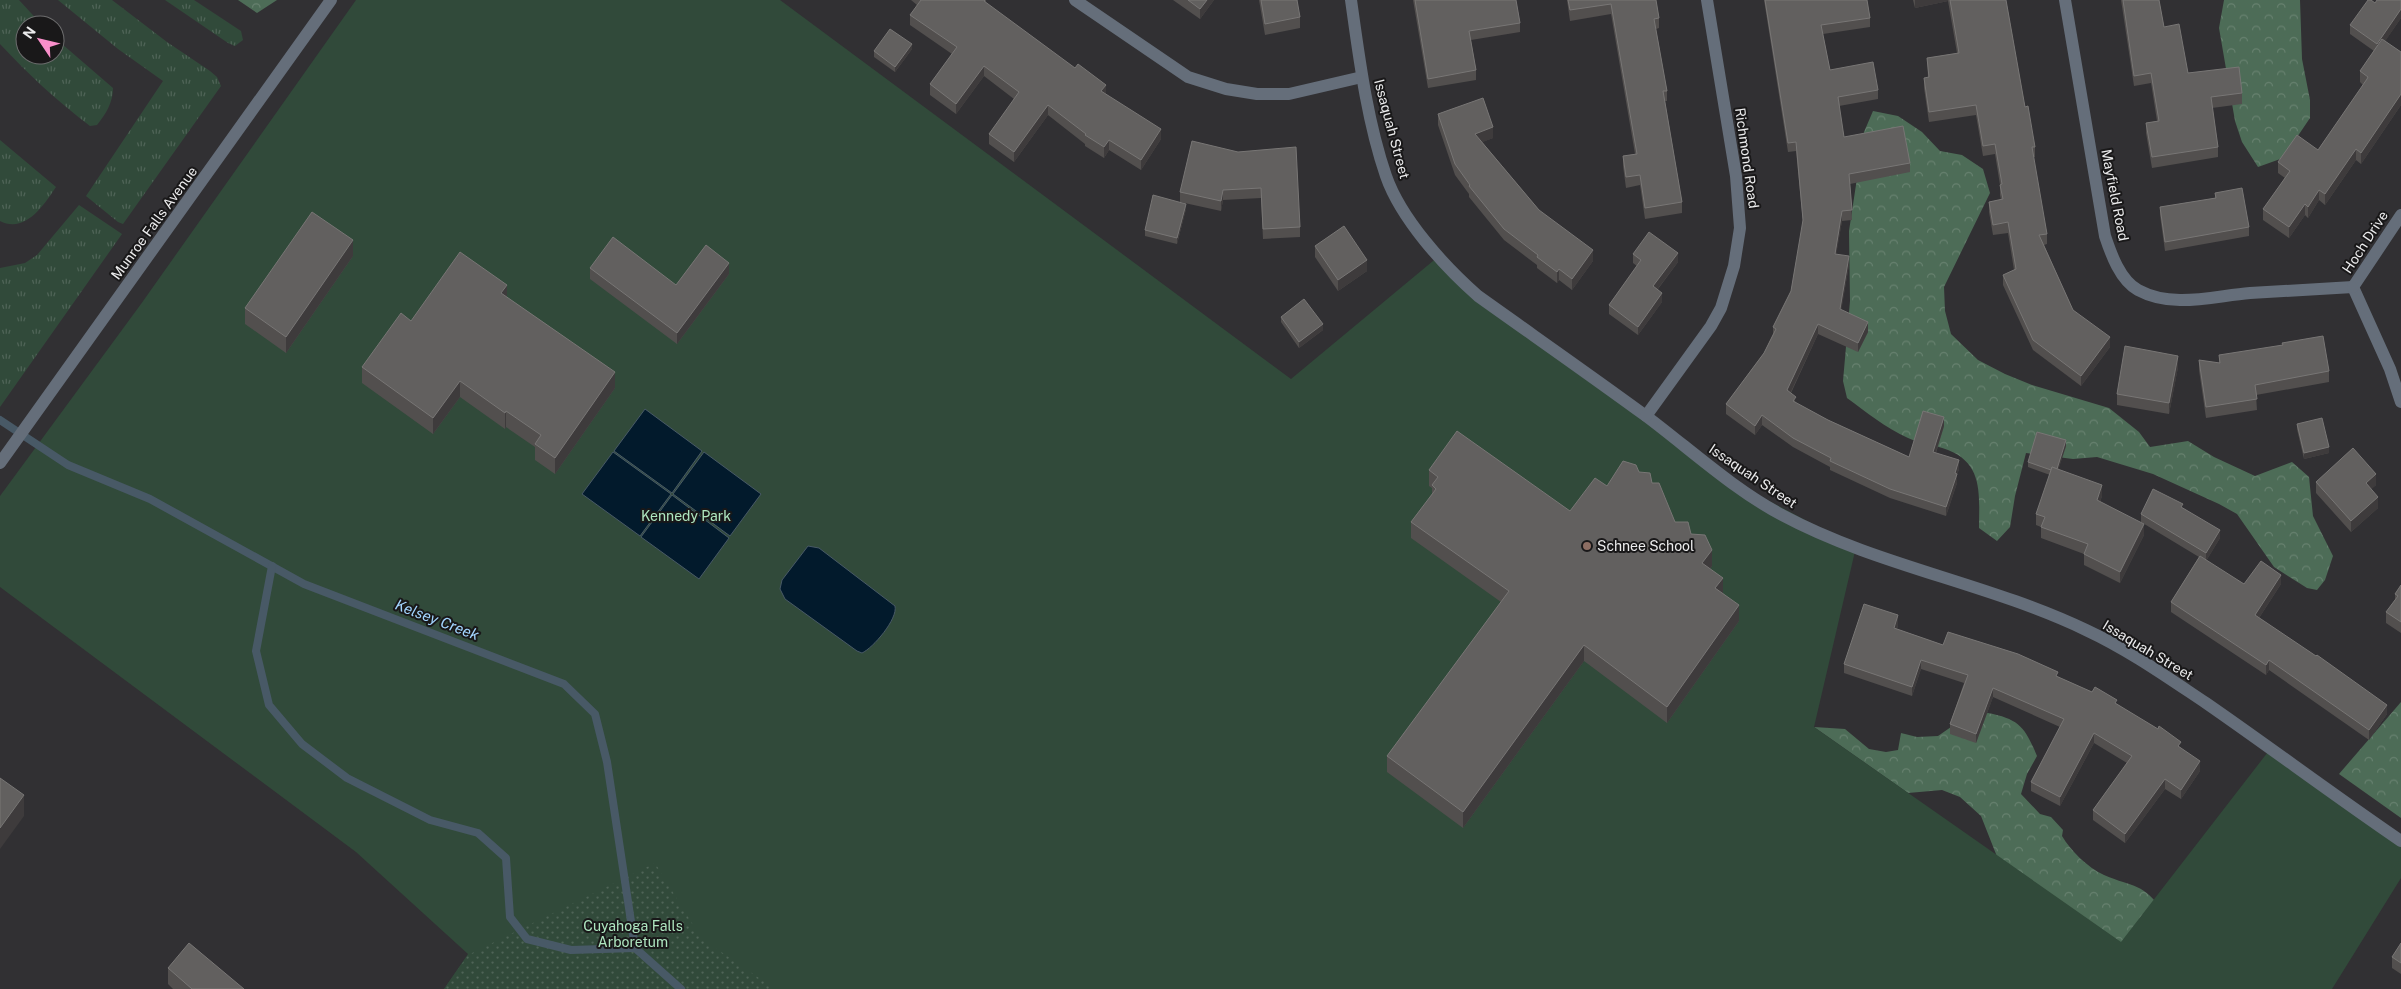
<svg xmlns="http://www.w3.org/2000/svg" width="2401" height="989" viewBox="0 0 2401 989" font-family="'Public Sans',sans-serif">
<defs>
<pattern id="grass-tufts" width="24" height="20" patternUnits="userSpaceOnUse" patternTransform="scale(1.25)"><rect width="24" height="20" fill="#314a3a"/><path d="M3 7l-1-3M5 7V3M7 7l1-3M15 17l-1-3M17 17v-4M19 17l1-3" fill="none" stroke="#4f6457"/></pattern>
<pattern id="forest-crowns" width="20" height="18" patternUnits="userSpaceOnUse" patternTransform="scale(1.25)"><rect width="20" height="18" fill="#4d6c57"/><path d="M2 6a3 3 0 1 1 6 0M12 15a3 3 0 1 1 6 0" fill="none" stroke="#67816f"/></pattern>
<pattern id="garden-dots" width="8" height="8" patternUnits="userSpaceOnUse" patternTransform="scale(1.25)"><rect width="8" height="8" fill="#314a3a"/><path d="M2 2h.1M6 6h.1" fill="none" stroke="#4f6457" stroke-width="1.8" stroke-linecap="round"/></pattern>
</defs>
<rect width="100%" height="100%" fill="#313033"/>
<g fill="url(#grass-tufts)">
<path d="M0,0H19L42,25H25V55H55V38L113,88C113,102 106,114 97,125L90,126C57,101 28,74 0,44Z"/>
<polygon points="58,0 112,0 167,42 210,71 217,77 221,86 123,224 118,222 86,196 163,81 118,49"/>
<polygon points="165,0 194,0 241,31 243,40 235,46 228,43"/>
<path d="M0,140L56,187C44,205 25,234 0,221Z"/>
<polygon points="79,205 122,234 0,407 0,268 25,263 37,255"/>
</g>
<g fill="url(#forest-crowns)">
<polygon points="238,0 277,0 257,13"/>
<polygon points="2224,0 2300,0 2302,59 2310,100 2310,118 2283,158 2258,167 2242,142 2235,121 2219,28"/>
<path d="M1873,111L1898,116L1922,132L1940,151L1962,155L1983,169L1990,193L1944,287L1945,311L1951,334L1978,360L2005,374L2032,385L2109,408L2139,432L2150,447L2188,441L2214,457L2255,476L2292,462L2309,477L2313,516L2333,556L2325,580L2317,590L2307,588L2274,567L2237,514L2219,504L2153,474L2097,457L2073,459L2026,453L2015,496L2010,527L1997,541L1979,528C1979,496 1984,464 1948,450C1935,445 1921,444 1908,438C1886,428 1866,412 1847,398L1843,381L1850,301L1849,231L1864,132Z"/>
<polygon points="2401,702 2401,818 2339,774"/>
<path d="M1988,713C2019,719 2025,727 2037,756L2027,774L2021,794L2040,814L2051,817L2063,830L2062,836C2071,851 2087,867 2104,875C2134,888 2143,882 2164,913L2128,943H2112L2007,882L1981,816L1960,797L1942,790L1908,793L1814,727L1845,729L1869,749L1886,752L1898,750L1901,733L1917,737L1938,736L1964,718Z"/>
</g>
<polygon fill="#314a3a" points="356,0 780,0 1291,379 1439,256 1478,296 1728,479 1856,547 1814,727 2121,942 2271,748 2401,841 2401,878 2332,989 444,989 468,954 356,852 0,587 0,496 141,304"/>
<polygon fill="url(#garden-dots)" points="655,863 701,938 775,989 444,989 468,955"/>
<g fill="#021a2c" stroke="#485966">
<polygon points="645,409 702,451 672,493 614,451"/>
<polygon points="613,452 671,494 640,536 582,494"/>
<polygon points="704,452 761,494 730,536 673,494"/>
<polygon points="672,495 729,538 699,579 641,537"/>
<path d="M808,546L819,548L895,606C898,619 873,648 862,653L857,651L785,599L780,589L782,580Z"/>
</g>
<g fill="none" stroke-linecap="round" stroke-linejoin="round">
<g stroke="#485966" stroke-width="8">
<polyline points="0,420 68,465 150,499 304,584 564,684 595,714 607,762 635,948 681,989"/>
<polyline points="272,566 256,651 269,705 302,744 347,778 430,820 478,833 506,858 510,917 527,939 571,950 635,948"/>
</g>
<g stroke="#656e7a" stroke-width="12">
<polyline points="1075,0 1188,77 1226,89 1257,94 1289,94 1362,77"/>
<path d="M1351,0C1359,57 1367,121 1386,176C1401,219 1444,266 1478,296C1534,336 1590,375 1646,416C1690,449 1733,489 1782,515C1877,566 1988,583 2086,630C2129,650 2167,677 2206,703C2271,748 2335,796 2401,841"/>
<path d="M2065,0L2105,236C2111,254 2120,280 2138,290C2173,309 2213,296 2250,293C2285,291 2319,289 2353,287"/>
<polyline points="2353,287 2390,369 2401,402"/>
<polyline points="2353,287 2401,215"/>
<polyline points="1646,416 1711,326 1721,308 1734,266 1740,228 1736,176 1707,0"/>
<polyline points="0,463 331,0"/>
</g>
</g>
<g fill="#524f4e">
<polygon points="911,0 986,0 986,3 1106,94 1161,139 1141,170 1109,150 1104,158 1085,146 1085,144 1048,115 1014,162 989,144 989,134 1014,99 984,76 956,114 930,95 930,84 952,54 910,25 910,15 917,5"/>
<polygon points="1173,0 1214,0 1200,19"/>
<polygon points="1259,0 1298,0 1297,1 1300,17 1300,28 1265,35"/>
<polygon points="1413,0 1516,0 1520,23 1520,32 1471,40 1476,70 1476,80 1428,88"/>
<polygon points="1567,0 1656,0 1659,18 1659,28 1656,29 1667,91 1667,101 1665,101 1682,202 1682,213 1645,219 1640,185 1626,188 1623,166 1623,156 1635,154 1611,14 1570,21"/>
<polygon points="1764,0 1867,0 1870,18 1870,27 1823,34 1830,70 1878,90 1878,99 1839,106 1844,137 1910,163 1910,172 1850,184 1852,220 1842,221 1836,254 1849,265 1841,310 1868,332 1858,352 1818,334 1791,393 1796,403 1828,420 1909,457 1944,426 1936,453 1959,469 1957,475 1957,483 1946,516 1890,498 1830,470 1830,467 1793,447 1762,425 1755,435 1726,414 1726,404 1764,353 1773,334 1773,327 1791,291 1803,223 1796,151 1788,152"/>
<polygon points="1913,0 2006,0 2025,107 2035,147 2035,157 2033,157 2047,234 2047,244 2044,245 2073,310 2110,347 2081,386 2033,350 2003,285 2003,275 2014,270 2008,233 1993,235 1989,212 1989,202 2001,200 2000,195 2000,185 1995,154 1983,156 1976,115 1929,122 1924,88 1924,78 1928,78 1927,58 1957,53 1948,1 1915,8"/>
<polygon points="2121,0 2159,0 2164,27 2188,73 2242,93 2242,104 2212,108 2218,147 2218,157 2152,168 2146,133 2146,123 2157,121 2151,83 2134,86"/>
<polygon points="2401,0 2401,18 2385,41 2401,52 2401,105 2361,164 2356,160 2325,205 2319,200 2308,218 2305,215 2289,238 2263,220 2263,209 2285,178 2278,173 2278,162 2318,150 2363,85 2360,82 2360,71 2374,51 2350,34 2350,25 2375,3"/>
<polygon points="912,49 895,72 874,57 874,51"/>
<polygon points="1438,114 1493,138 1482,142 1539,210 1593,261 1572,290 1559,280 1557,283 1537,268 1537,265 1504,240 1469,197 1469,194 1455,175 1438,125"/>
<polygon points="1238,152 1300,227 1300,237 1263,239 1261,198 1223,200 1221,211 1180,202 1180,192"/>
<polygon points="2215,193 2249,227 2249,236 2165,251 2160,215 2160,207 2215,198"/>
<polygon points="1186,209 1177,244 1145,236 1145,230"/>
<polygon points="1315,246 1367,271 1338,291 1315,257"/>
<polygon points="1633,254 1678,262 1658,289 1662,302 1638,335 1609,314 1609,305 1637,266 1633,263"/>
<polygon points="353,256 286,353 245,324 245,308"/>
<polygon points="590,268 676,285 729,274 677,344 590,279"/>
<polygon points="507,297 615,388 555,474 535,460 535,447 506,427 505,429 460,397 433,434 362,383 362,367 411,321"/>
<polygon points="1281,317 1323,330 1299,348 1281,322"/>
<polygon points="2219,355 2329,371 2329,382 2256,395 2257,410 2206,418 2199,370 2199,360 2219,363"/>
<polygon points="2178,367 2169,414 2117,405 2117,394"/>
<polygon points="2297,424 2329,453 2304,459 2297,429"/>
<polygon points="2066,446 2058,470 2102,496 2100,502 2144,535 2120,583 2084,565 2084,554 2041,538 2041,527 2036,525 2036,514 2050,475 2028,467 2028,462"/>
<polygon points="1429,470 1570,511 1607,486 1639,472 1652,483 1675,522 1691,534 1712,566 1710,569 1723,593 1739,621 1667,723 1584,661 1463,828 1387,772 1387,756 1501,602 1411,538 1411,522 1432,494 1432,488 1429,486"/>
<polygon points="2316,482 2376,485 2371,489 2378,508 2351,532 2316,493"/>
<polygon points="2183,508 2220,538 2206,561 2244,584 2281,584 2259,618 2387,714 2369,740 2269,670 2266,675 2171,612 2171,602 2199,557 2141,522 2141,514"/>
<polygon points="2401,585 2401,633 2386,623 2386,612 2395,600 2395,594"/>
<polygon points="1898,625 1897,629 1943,645 2058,677 2117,704 2181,748 2200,771 2181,799 2165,789 2125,843 2093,820 2093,810 2127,763 2094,743 2060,806 2031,791 2031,782 2060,727 1993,697 1976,743 1950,734 1950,724 1964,683 1921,669 1912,696 1844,673 1844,664"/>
<polygon points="2401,943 2401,974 2392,968 2392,957"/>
<polygon points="168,968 244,989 173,989 168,984"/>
</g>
<g fill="#3e3b3c">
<polygon points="1207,0 1214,0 1200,19 1200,9"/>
<polygon points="1915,0 1948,0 1948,1 1915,8"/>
<polygon points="2401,9 2401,18 2377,53 2377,44"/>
<polygon points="912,44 912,49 895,72 895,67"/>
<polygon points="984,66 984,76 956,114 956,104"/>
<polygon points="1106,85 1106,95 1101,91"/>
<polygon points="2401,94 2401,105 2361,164 2361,153"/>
<polygon points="1048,105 1048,115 1014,162 1014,152"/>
<polygon points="1493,127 1493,138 1475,145 1475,134"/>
<polygon points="1161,129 1161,139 1141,170 1141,160"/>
<polygon points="1109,140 1109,150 1104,158 1104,147"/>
<polygon points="2356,149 2356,160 2325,205 2325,194"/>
<polygon points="1223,190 1223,200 1221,211 1221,201"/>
<polygon points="2319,190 2319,200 2308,218 2308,207"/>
<polygon points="1186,204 1186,209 1177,244 1177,238"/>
<polygon points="2305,204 2305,215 2289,238 2289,227"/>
<polygon points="1842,211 1842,221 1835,263 1835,254"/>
<polygon points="353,240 353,256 286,353 286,337"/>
<polygon points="1593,250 1593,261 1572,290 1572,279"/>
<polygon points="1678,253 1678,262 1653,295 1653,286"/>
<polygon points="1849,256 1849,265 1840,319 1840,309"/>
<polygon points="1367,260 1367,271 1338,291 1338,280"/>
<polygon points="729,263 729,274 677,344 677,333"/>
<polygon points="1559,269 1559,280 1557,283 1557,272"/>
<polygon points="507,285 507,301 501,293"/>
<polygon points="1662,293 1662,302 1638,335 1638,327"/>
<polygon points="1868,322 1868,332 1858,352 1858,343"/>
<polygon points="1323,324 1323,330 1299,348 1299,342"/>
<polygon points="1818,324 1818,334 1787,400 1787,390"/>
<polygon points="2110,337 2110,347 2081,386 2081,376"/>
<polygon points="2178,356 2178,367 2169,414 2169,403"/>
<polygon points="615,372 615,388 555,474 555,458"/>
<polygon points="460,381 460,397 433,434 433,418"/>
<polygon points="506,411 506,427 505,429 505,413"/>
<polygon points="1762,415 1762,425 1755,435 1755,426"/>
<polygon points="1944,417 1944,426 1933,461 1933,452"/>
<polygon points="2066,440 2066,446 2056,477 2056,471"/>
<polygon points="2329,447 2329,453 2304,459 2304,453"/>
<polygon points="1959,460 1959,469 1957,475 1957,483 1946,516 1946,507"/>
<polygon points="2376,474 2376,485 2366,494 2366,483"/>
<polygon points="2102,485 2102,496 2097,511 2097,500"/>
<polygon points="2378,497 2378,508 2351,532 2351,521"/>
<polygon points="2144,524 2144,535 2120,583 2120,572"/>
<polygon points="2220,530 2220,538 2206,561 2206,553"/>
<polygon points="1712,550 1712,566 1702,579 1702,563"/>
<polygon points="2281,575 2281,584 2255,624 2255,615"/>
<polygon points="1723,578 1723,594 1715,588"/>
<polygon points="1739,605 1739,621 1667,723 1667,707"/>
<polygon points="1898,615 1898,625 1894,638 1894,628"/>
<polygon points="1584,645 1584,661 1463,828 1463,812"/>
<polygon points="1921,660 1921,669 1912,696 1912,687"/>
<polygon points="2269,660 2269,670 2266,675 2266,665"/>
<polygon points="1993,688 1993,697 1976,743 1976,734"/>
<polygon points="2387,705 2387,714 2369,740 2369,730"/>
<polygon points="2094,733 2094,743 2060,806 2060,797"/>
<polygon points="2200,761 2200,771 2181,799 2181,790"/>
<polygon points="2165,779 2165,789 2125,843 2125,834"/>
<polygon points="24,795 24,816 0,849 0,828"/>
</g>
<g fill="#62605f" stroke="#787675">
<polygon points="921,0 985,0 984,1 1075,68 1078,64 1106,85 1101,91 1161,129 1141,160 1109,140 1104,147 1085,135 1086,134 1048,105 1014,152 989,134 1019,92 984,66 956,104 930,84 957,47 910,15"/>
<polygon points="1188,0 1207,0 1200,9"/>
<polygon points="1261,0 1297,0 1300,17 1265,24"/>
<polygon points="1415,0 1516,0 1520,23 1469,31 1476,70 1428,79"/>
<polygon points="1568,0 1656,0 1659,18 1654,19 1667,91 1663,91 1682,202 1645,208 1640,175 1626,177 1623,156 1637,154 1611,4 1570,10"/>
<polygon points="1765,0 1867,0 1870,18 1821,25 1830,70 1873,62 1878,90 1838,97 1844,137 1903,126 1910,163 1849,174 1852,210 1842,211 1835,254 1849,256 1840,309 1868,322 1858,343 1818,324 1787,390 1796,397 1793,401 1828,420 1909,457 1923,411 1944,417 1933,452 1959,460 1955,473 1957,474 1946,507 1890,489 1830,461 1831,458 1793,438 1762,415 1755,426 1726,404 1764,353 1776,329 1773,327 1791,291 1803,220 1796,142 1788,143"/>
<polygon points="1950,0 2006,0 2025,107 2028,106 2035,147 2032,147 2047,234 2039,235 2073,310 2110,337 2081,376 2033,340 2003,275 2016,269 2008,222 1993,225 1989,202 2003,199 2000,185 2002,184 1995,144 1983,146 1976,105 1929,112 1924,78 1929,77 1927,58 1959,53"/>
<polygon points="2123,0 2159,0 2164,27 2179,24 2188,73 2239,67 2242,93 2211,97 2218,147 2152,157 2146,123 2159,121 2151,73 2134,76"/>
<polygon points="2368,0 2371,0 2375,3 2377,0 2401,0 2401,9 2377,44 2350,25"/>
<polygon points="890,29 912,44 895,67 874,51"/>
<polygon points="2382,39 2401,52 2401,94 2361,153 2356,149 2325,194 2319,190 2308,207 2305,204 2289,227 2263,209 2290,171 2278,162 2297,135 2318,150 2367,79 2368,77 2360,71"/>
<polygon points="1483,98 1493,127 1475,134 1539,210 1593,250 1572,279 1559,269 1557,272 1537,257 1538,255 1504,229 1469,186 1470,185 1455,164 1438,114"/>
<polygon points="1192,141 1238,152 1296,147 1300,227 1263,229 1261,188 1223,190 1221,201 1180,192"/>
<polygon points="2242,188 2249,227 2165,242 2160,207 2216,198 2215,193"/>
<polygon points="1153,195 1186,204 1177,238 1145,230"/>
<polygon points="312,212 353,240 286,337 245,308"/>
<polygon points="1344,226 1367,260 1338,280 1315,246"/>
<polygon points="1649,232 1678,253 1653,286 1662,293 1638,327 1609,305 1641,260 1633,254"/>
<polygon points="613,237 676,285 706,245 729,263 677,333 590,268"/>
<polygon points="460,252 507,285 501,293 615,372 555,458 535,444 541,435 506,411 505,413 460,381 433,418 362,367 401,313 411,321"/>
<polygon points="1304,299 1323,324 1299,342 1281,317"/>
<polygon points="2323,336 2329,371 2255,385 2257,399 2206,407 2199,360 2220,363 2219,355 2283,345 2282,343"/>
<polygon points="2125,346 2178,356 2169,403 2117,394"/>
<polygon points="2322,418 2329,447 2304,453 2297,424"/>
<polygon points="1457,431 1570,511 1595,478 1607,486 1623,461 1636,465 1639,472 1650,473 1652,483 1659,483 1675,522 1688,522 1691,534 1705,535 1712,550 1702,563 1723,578 1715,588 1739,605 1667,707 1584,645 1463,812 1387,756 1509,591 1411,522 1436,489 1432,485 1438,477 1429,470"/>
<polygon points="2037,432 2066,440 2057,469 2052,467 2051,470 2028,462"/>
<polygon points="2353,448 2376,474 2366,483 2378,497 2351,521 2316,482"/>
<polygon points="2052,467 2102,485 2097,500 2144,524 2120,572 2084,554 2088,544 2041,527 2045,517 2036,514"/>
<polygon points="2153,489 2183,504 2181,507 2220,530 2206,553 2141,514"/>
<polygon points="2200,556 2244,584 2261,561 2281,575 2255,615 2316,656 2317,655 2387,705 2369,730 2269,660 2266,665 2171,602"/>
<polygon points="2401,585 2401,622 2386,612 2398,596 2395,594"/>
<polygon points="1864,604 1898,615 1894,628 1943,645 1948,632 2018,654 2058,672 2056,676 2092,692 2095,687 2117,700 2115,703 2158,729 2159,726 2181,742 2178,746 2200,761 2181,790 2165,779 2125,834 2093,810 2132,756 2094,733 2060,797 2031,782 2064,719 1993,688 1976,734 1950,724 1968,675 1921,660 1912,687 1844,664"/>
<polygon points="0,778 24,795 0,828"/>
<polygon points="189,943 244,989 192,989 168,968"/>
<polygon points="2401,943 2401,963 2392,957"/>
</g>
<circle fill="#8d6e63" stroke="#191819" stroke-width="2" cx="1587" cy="546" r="5"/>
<g text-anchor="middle" stroke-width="4" stroke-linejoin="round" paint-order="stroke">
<g font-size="14" fill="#ececed" stroke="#191819">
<text transform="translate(1392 129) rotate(75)" y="5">Issaquah Street</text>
<text transform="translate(1747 158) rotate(82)" y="5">Richmond Road</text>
<text transform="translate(2115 195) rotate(79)" y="5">Mayfield Road</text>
<text transform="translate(154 223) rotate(-54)" y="5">Munroe Falls Avenue</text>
<text transform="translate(2365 242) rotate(-57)" y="5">Hoch Drive</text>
<text transform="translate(1753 476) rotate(34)" y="5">Issaquah Street</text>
<text transform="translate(2148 650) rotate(31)" y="5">Issaquah Street</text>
</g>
<g font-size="14" fill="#aee6c0" stroke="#191819">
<text x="686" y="521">Kennedy Park</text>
<text x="633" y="931">Cuyahoga Falls<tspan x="633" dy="16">Arboretum</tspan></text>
</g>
<g font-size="14" fill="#ececed" stroke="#191819" text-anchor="start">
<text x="1597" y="551">Schnee School</text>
</g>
<g font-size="15" font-style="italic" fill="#a2d4fe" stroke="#191819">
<text transform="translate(437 620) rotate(21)" y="5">Kelsey Creek</text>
</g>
</g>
<g transform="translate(40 40) rotate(305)"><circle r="24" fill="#191819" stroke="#6d6d6e"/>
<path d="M0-4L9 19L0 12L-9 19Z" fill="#f98fca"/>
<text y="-8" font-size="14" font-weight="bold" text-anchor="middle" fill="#ececed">N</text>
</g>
</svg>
